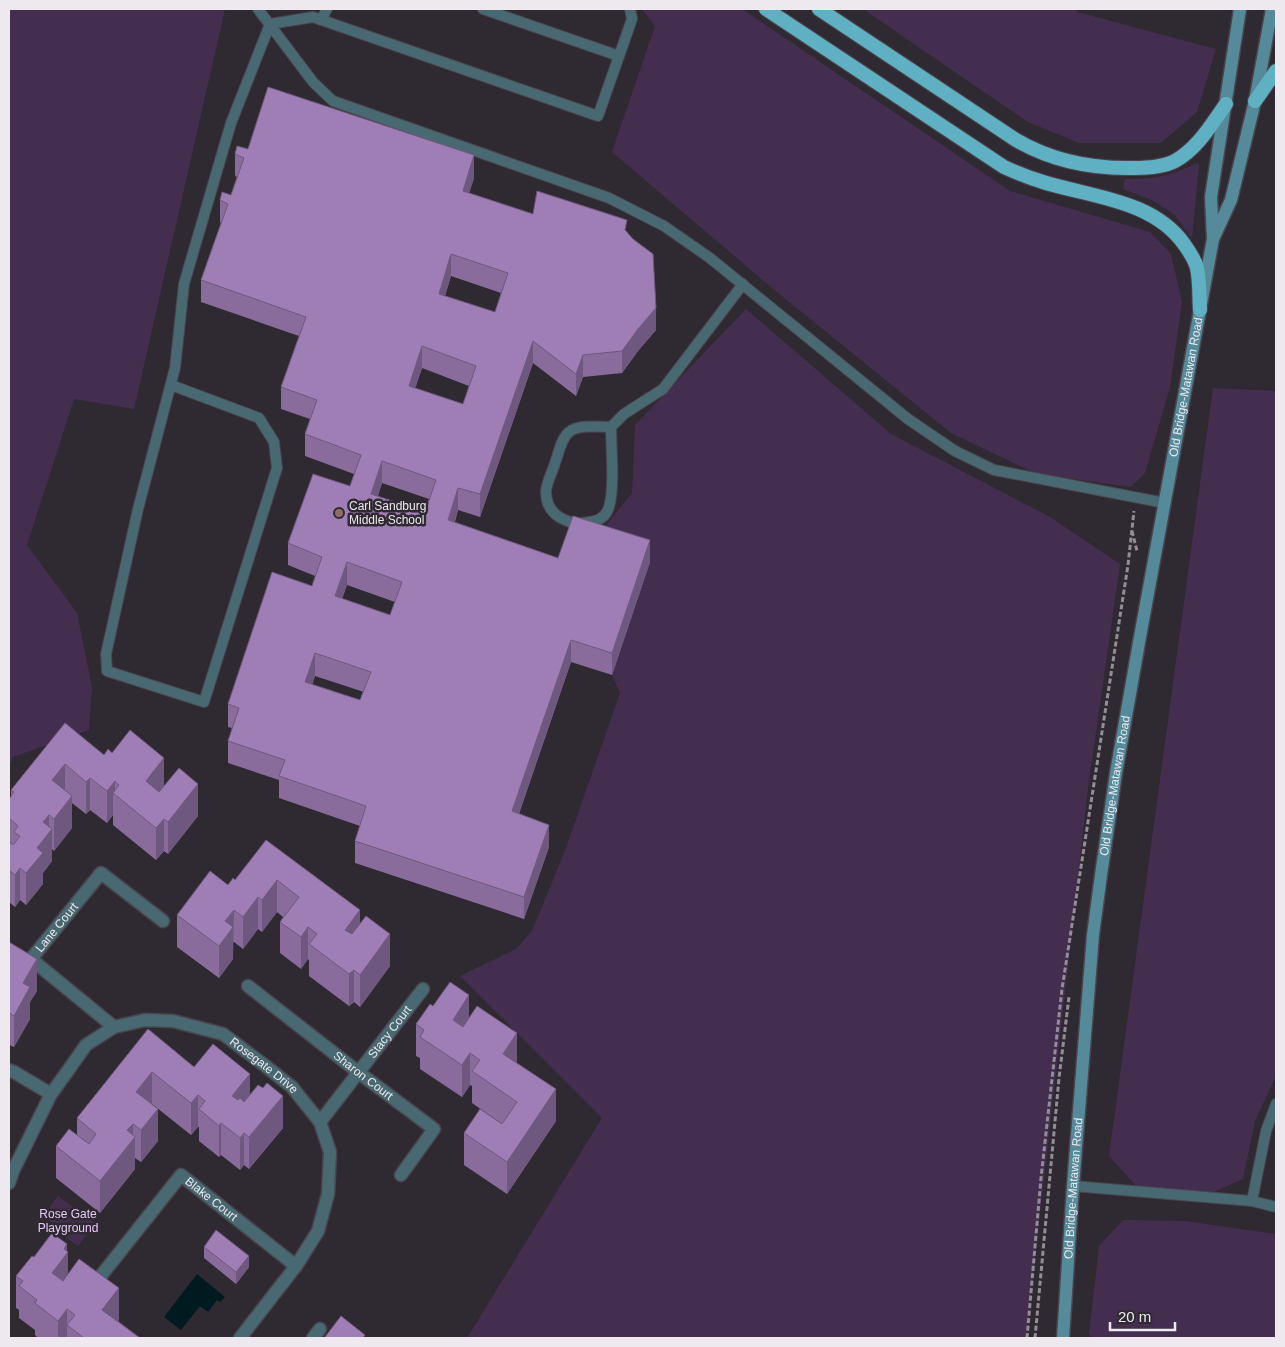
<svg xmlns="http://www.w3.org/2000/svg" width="1285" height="1347" viewBox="0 0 1285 1347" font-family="Helvetica,sans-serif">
<rect width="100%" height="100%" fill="#2f2932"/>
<g fill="#442e50">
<polygon points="9,9 225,9 134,409 74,399 27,545 77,613 92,687 89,730 13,757 9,766"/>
<polygon points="642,9 742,9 1010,191 1150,232 1171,254 1182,302 1170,387 1145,473 1131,487 1037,474 951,433 772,288 612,152 655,26"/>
<polygon points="863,9 1077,9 1077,12 1216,49 1197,112 1161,143 1079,143 1028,122"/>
<path d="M1198,163L1199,165L1192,239L1175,215L1154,201L1123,189L1125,179C1158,179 1168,176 1198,163Z"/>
<polygon points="746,309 891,434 1050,517 1120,564 1088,788 1026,1338 467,1338 602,1118 460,976 516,949 533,929 566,848 620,693 612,675 595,539 632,493 635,425"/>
<polygon points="1213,388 1276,391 1276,1076 1255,1121 1243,1179 1207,1195 1139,1189 1109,1156"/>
<polygon points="58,1196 95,1223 78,1246 41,1219"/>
<polygon points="1123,1220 1185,1221 1276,1234 1276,1338 1092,1338 1089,1334 1099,1246"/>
</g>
<polygon fill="#001a20" points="197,1274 225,1297 220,1302 217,1300 208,1312 200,1306 181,1330 164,1317"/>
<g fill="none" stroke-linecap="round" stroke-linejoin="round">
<defs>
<g id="service">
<polyline points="258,9 313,82 333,101 609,198 664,226 710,258 908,419 955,451 994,470 1165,503"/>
<polyline points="483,9 619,56"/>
<polyline points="321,20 327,9"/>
<polyline points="270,24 313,17 598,116 632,19 630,9"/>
<polyline points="171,385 259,418 274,442 277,468 204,702 107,671 106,654 138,509 175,368 184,284 231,123 270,24"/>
<path d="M611,427C611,448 615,487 609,507C606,517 599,521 589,522C569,526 546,516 546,492C546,483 553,471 555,463C559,452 561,439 569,432C578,424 599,427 611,427L624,414L663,389L743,284"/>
<polyline points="1073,1186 1252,1201 1276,1207"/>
<polyline points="1252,1201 1266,1131 1276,1104"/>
</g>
<g id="minor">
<path id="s1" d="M248,986L358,1072L434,1129L401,1175"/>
<path id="s2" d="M114,1027L31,959L101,873L163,921"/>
<polyline points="9,1070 14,1072 51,1094"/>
<path id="s3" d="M320,1122L423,989"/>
<path id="s4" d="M9,1183L13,1171L51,1094L67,1072L86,1045L114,1027L145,1020L173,1021L223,1034L263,1064L292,1087L320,1122L330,1152L328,1194L318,1231L296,1266L240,1338"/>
<path id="s5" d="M100,1277L181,1175L296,1266"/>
<polyline points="313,1338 320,1329"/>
</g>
<g id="secondary">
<polyline points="1214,237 1231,200 1255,101 1272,9"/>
<path id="s6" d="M1063,1338L1073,1186L1093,935L1101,875L1116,773L1140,637L1213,239L1211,197L1240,9"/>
</g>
<g id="trunk">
<path d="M766,9L1004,167C1017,173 1030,178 1043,182C1091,197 1153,200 1184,244C1189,251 1195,260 1197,268C1200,281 1199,297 1200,310"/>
<path d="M819,9L1016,140C1052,161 1092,169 1134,168C1148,168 1163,167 1175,161C1198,148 1211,125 1226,104"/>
<polyline points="1255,101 1276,71"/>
</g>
</defs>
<use href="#service" stroke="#4a444c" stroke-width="12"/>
<use href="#minor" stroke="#4a444c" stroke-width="15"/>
<use href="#secondary" stroke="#4a444c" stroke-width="15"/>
<use href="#trunk" stroke="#4a444c" stroke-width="16"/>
<g stroke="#938e95" stroke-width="3" stroke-dasharray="5 2.5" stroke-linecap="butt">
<polyline points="1132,531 1137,551"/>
<polyline points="1027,1338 1041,1178 1062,989 1128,565 1134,511"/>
<polyline points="1035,1338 1059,1078 1069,997"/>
</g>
<use href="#service" stroke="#486971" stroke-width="10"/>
<use href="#minor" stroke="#486971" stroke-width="12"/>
<use href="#secondary" stroke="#548a99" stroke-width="12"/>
<use href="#trunk" stroke="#60b0c4" stroke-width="14"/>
</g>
<g fill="#896c9c" fill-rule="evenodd">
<path d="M248,149L474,178L469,193L533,214L627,232L656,330L638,351L622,373L583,377L576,396L533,363L480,517L458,510L455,522L558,558L650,562L612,675L571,662L519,814L549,847L524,919L355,863V841L360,826L279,798V780L228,763V741L232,728L228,727V704L312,586L315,576L288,565V543L350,486L354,474L305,456V434L310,419L281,409V387L299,336L201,302V280L221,223L220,222V200L231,195L237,177L235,176V154ZM451,276L501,293L495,312L445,296ZM422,368L469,386L463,404L415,388ZM382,483L429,499L425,512L378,496ZM347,585L395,602L390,615L342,599ZM315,676L364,692L360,700L312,685Z"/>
<polygon points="65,723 104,755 112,753 164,786 198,816 168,854 164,851 156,860 113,825 113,815 107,823 90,810 86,814 72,803 72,828 54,851 52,849 52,861 43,873 43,884 26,905 20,900 15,907 9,902 9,799 11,797 11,790"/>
<polygon points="266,840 360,923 390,966 360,1007 354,1002 349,1006 309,976 309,960 308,959 301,969 280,953 280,922 283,917 277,912 262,932 258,929 243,949 234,942 233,942 233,959 219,978 177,947 177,915 235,880"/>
<polygon points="9,942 37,991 30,1002 30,1019 14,1047 9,1045"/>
<polygon points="433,1006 469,1018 517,1064 556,1121 507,1194 464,1165 464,1133 502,1124 472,1103 472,1086 470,1085 462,1097 420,1069 420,1058 416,1056 416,1024"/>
<polygon points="148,1029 194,1067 250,1095 283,1128 249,1169 244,1165 240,1170 221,1155 219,1157 199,1141 199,1127 198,1127 191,1135 152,1104 158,1141 141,1162 135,1158 135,1169 100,1213 56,1178 56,1146 77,1135 77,1118"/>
<polygon points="204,1247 249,1267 236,1284 204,1258"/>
<polygon points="67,1251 68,1274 119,1320 118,1321 140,1338 38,1338 35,1335 35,1330 19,1318 19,1310 16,1308 16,1276 34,1257"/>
</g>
<g fill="#6f587f">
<polygon points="474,155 474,178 463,213 463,191"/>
<polygon points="451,254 451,276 439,316 439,294"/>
<polygon points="656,308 656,330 638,351 622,373 622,351 638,329"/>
<polygon points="533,341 533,363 480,517 480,494"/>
<polygon points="422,346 422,368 409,408 409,386"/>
<polygon points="583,355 583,377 576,396 576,374"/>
<polygon points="382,461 382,483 371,516 371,494"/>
<polygon points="458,488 458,510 448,542 448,520"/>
<polygon points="650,540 650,562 612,675 612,653"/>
<polygon points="347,562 347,585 335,618 335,596"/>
<polygon points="571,640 571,662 512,833 512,811"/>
<polygon points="315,653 315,676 305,704 305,682"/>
<polygon points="164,758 164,790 146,813 146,781"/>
<polygon points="65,764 65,796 52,780"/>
<polygon points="90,778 90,810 86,814 86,782"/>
<polygon points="115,781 115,795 113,793 113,815 107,823 107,791"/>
<polygon points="198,784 198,816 168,854 168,822"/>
<polygon points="72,796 72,828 54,851 54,819"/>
<polygon points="49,815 49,833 52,829 52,861 43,873 43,884 26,905 26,873 37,848 43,822"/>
<polygon points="164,819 164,851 156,860 156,828"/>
<polygon points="549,825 549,847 524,919 524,897"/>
<polygon points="20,868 20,900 15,907 15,875"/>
<polygon points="277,880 277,912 262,932 262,900"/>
<polygon points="258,897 258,929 243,949 243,917"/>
<polygon points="234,910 233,959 219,978 219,946 225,921"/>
<polygon points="360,910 360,942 345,930"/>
<polygon points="308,927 308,959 301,969 301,937"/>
<polygon points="390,934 390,966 360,1007 360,975"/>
<polygon points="37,959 37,991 30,1002 30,1019 14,1047 14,1016 23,983"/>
<polygon points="354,970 354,1002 349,1006 349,974"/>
<polygon points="469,995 469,1027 453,1052 453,1020"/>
<polygon points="517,1033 517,1065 503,1054"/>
<polygon points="470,1053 470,1085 462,1097 462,1065"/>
<polygon points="152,1072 152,1104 136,1124 136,1092"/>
<polygon points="250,1074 250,1105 232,1128 232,1096"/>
<polygon points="556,1089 556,1121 507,1194 507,1162"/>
<polygon points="198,1095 198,1127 191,1135 191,1103"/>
<polygon points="283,1096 283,1128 249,1169 249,1137"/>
<polygon points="158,1109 158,1141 141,1162 141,1130"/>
<polygon points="221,1123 221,1155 219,1157 219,1126"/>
<polygon points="133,1124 133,1140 135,1137 135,1169 100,1213 100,1181 127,1130"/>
<polygon points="244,1133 244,1165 240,1170 240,1138"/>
<polygon points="67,1244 67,1253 68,1252 68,1284 52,1305 52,1273 64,1249"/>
<polygon points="249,1256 249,1267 236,1284 236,1272"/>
<polygon points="119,1288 119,1320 105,1338 102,1310"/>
<polygon points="67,1309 67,1338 58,1338 58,1321"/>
</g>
<g fill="#9f7db5" stroke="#6f587f" fill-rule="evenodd">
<path d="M268,87L474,155L463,191L533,214L537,191L627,220L625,230L633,239L653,254L656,308L638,329L622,351L583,355L576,374L533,341L480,494L458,488L448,520L558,558L573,516L650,540L612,653L571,640L512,811L549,825L524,897L355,841L366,806L279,776L285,760L228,741L239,708L228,704L272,572L312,586L322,557L288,543L313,474L350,486L361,455L305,434L317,400L281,387L306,317L201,280L228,204L220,200L222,192L231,195L244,158L235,154L237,146L248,149ZM451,254L508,273L495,312L439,294ZM422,346L476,366L463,404L409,386ZM382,461L436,480L425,512L371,494ZM347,562L402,582L390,615L335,596ZM315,653L371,672L360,700L305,682Z"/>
<polygon points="65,723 104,755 108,749 112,753 130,730 164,758 146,781 159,792 179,768 198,784 168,822 164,819 156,828 113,793 119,785 115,781 107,791 90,778 86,782 65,764 52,780 72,796 54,819 49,815 43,822 52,829 37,848 43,853 26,873 20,868 15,875 9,870 9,842 13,845 20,836 14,832 18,826 9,818 9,799 14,792 11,790"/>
<polygon points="266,840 360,910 345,930 352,934 366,916 390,934 360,975 354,970 349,974 309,944 317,934 308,927 301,937 280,922 299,897 277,880 262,900 258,897 243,917 234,910 225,921 233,927 219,946 177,915 210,871 228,885 233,878 235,880"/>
<polygon points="9,942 37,959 23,983 30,987 14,1016 9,1013"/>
<polygon points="450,982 469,995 453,1020 463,1027 477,1006 517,1033 503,1054 556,1089 507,1162 464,1133 480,1109 502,1124 517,1102 472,1071 480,1060 470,1053 462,1065 420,1037 424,1030 416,1024 430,1004 433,1006"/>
<polygon points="148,1029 194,1067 213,1044 250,1074 232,1096 238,1100 240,1098 244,1102 258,1085 263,1088 267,1083 283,1096 249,1137 244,1133 240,1138 221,1123 219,1126 199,1109 205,1101 198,1095 191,1103 152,1072 136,1092 158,1109 141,1130 133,1124 127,1130 135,1137 100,1181 56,1146 69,1129 89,1144 96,1134 77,1118"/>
<polygon points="216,1230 249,1256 236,1272 204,1247"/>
<polygon points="52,1233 67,1244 64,1249 68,1252 52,1273 63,1281 79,1259 119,1288 102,1310 140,1338 84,1338 67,1325 75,1315 67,1309 58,1321 35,1303 37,1300 19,1286 23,1281 16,1276 32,1256 34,1257"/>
<polygon points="341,1316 365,1335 363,1338 327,1338 325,1337"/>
</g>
<circle fill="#8d6e63" stroke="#2f2932" stroke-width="2" cx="339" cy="513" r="5"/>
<g text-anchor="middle" stroke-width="5" stroke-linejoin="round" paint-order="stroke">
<g font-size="12" fill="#ede9ef" stroke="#2f2932">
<text dy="4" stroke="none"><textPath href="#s6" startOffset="960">Old Bridge-Matawan Road</textPath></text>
<text dy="4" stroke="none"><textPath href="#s6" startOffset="555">Old Bridge-Matawan Road</textPath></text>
<text dy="4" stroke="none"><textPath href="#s2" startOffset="148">Lane Court</textPath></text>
<text dy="4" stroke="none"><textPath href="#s3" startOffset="114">Stacy Court</textPath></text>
<text dy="4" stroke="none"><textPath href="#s4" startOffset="355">Rosegate Drive</textPath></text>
<text dy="4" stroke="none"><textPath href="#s1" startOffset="146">Sharon Court</textPath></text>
<text dy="4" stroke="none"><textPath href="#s6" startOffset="150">Old Bridge-Matawan Road</textPath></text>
<text dy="4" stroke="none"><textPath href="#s5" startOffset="169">Blake Court</textPath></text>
</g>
<g font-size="12" fill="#ede9ef" stroke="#2f2932" text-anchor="start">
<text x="349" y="510">Carl Sandburg<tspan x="349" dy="14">Middle School</tspan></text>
</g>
<g font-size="12" fill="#e7c9f9" stroke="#2f2932">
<text x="68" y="1218">Rose Gate<tspan x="68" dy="14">Playground</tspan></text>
</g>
</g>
<rect width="1285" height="1347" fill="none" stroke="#ede9ef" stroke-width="20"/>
<path d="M1110 1322v8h65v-8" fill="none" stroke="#ede9ef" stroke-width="2.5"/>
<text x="1118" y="1322" font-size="15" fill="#ede9ef" stroke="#2f2932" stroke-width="4" paint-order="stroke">20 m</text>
</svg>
